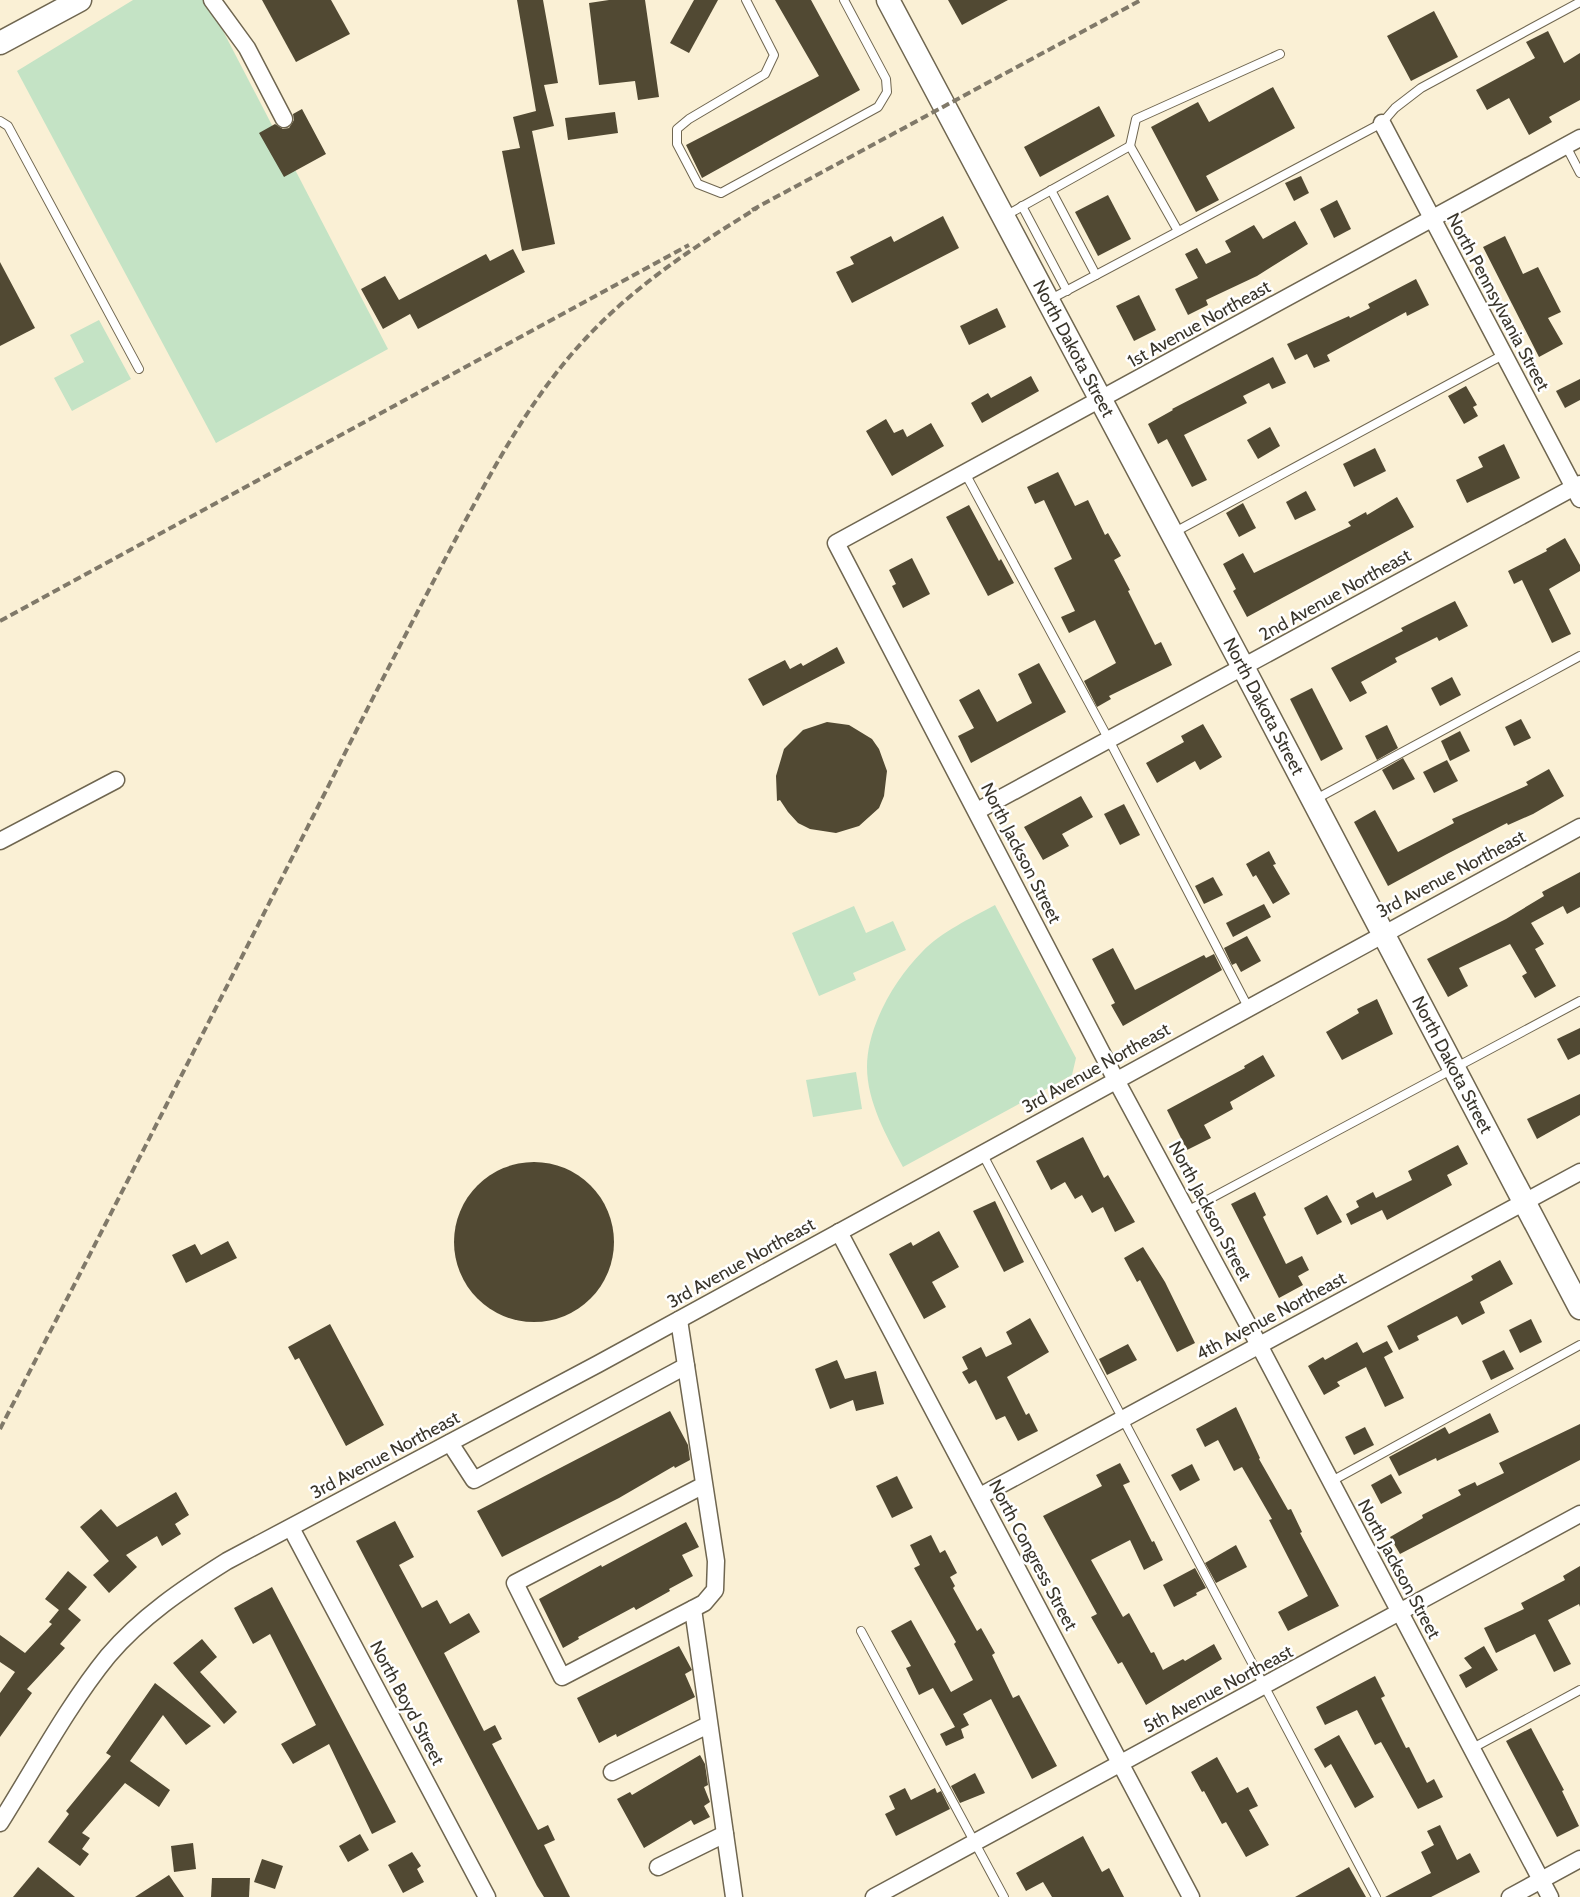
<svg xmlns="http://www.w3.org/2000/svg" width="1580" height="1897" viewBox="0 0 1580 1897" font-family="Cabin,sans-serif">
<rect width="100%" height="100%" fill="#faf0d5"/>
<g fill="#c4e3c5">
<polygon points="133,0 207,0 388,349 216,443 17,71"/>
<polygon points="99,320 131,379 72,411 54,378 84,362 70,335"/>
<path d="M995,905L1076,1058L1072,1075L903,1167C887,1137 867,1102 867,1067C867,1027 894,980 922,952C941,932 971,918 995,905Z"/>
<polygon points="854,906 866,933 893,921 906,950 853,973 856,980 819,996 792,933"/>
<polygon points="856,1072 862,1109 813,1117 806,1080"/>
</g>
<g fill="#514933">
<polygon points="262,0 331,0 350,34 296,62"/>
<polygon points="517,0 543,0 558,83 544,85 554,126 532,131 555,244 522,251 502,151 520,148 513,117 536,111"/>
<polygon points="609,0 645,0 659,97 638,100 635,81 599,85 589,3"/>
<polygon points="694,0 718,0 689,53 670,43"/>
<polygon points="775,0 811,0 860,90 702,178 686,145 819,76"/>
<polygon points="948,0 1008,0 962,25"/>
<polygon points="1434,11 1458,57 1411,81 1387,36"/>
<polygon points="1548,31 1564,63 1580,53 1580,100 1549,117 1552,122 1529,135 1509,98 1487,110 1476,90 1535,58 1526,42"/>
<polygon points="1273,87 1295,128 1206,176 1219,200 1196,212 1151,127 1198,102 1209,122"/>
<polygon points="1099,106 1115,136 1040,177 1024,147"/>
<polygon points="302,109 326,154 284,177 259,133 275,124 283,129 289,128 294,120 293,114"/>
<polygon points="615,112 618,133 568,140 565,118"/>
<polygon points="1301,176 1309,193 1294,201 1285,183"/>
<polygon points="1108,195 1131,239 1098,256 1075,212"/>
<polygon points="1337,200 1351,229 1334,238 1320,209"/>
<polygon points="943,216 959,248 852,303 836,272 854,264 850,257 891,236 894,242"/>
<polygon points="1295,221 1308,244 1257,276 1206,300 1208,305 1188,315 1175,289 1198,278 1185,254 1197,248 1206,264 1231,252 1225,241 1254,225 1263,239"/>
<polygon points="1505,236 1523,274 1538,267 1561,312 1548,318 1563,344 1539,357 1483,247"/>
<polygon points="513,249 525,272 418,329 410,314 383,329 361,289 385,276 399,300 486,254 490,261"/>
<polygon points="0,262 35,328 0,346"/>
<polygon points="1416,279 1429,305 1407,316 1406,312 1327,355 1330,361 1314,368 1307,354 1295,360 1287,344 1349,316 1350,318 1370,308 1368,304"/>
<polygon points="1139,295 1156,330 1134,341 1116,306"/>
<polygon points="997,308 1006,327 969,345 960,326"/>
<polygon points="1273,357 1286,383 1272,389 1269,383 1243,396 1247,403 1184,435 1207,480 1192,487 1167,439 1158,444 1148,424 1173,410 1172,409"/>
<polygon points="1031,376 1039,391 982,423 971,403 988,393 991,398"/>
<polygon points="1580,379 1580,400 1565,408 1556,391"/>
<polygon points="1466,386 1477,405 1473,407 1478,416 1464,424 1448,396"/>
<polygon points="886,419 894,433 903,429 907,437 931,423 944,446 892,476 866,431"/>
<polygon points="1270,427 1280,446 1258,459 1247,440"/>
<polygon points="1504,444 1520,478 1467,503 1456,480 1483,467 1478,457"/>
<polygon points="1375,448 1386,471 1354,487 1343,464"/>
<polygon points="1058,472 1075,506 1088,500 1105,535 1108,533 1121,556 1114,560 1130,590 1128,591 1155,645 1161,642 1172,665 1109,696 1111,699 1097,707 1084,681 1116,663 1095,620 1069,633 1061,617 1075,611 1054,568 1072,559 1044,500 1035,504 1027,487"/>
<polygon points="1306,491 1316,510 1295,520 1286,502"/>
<polygon points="1397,497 1414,527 1247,617 1233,591 1236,589 1223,564 1243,553 1254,573 1351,526 1348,522 1366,512 1367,515"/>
<polygon points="1243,503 1256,528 1239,537 1226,513"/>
<polygon points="969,505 999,561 1001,559 1014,583 988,596 946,517"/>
<polygon points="1565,538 1580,565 1580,571 1549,589 1571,634 1552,643 1522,580 1514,584 1508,571 1547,551 1546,549"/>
<polygon points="912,558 930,594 903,608 892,586 896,584 889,570"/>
<polygon points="1455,601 1468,626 1439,641 1437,637 1395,658 1397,662 1361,682 1367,693 1350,702 1331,668 1403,631 1401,628"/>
<polygon points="837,647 845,663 763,706 748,679 785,660 790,669 801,663 803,666"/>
<polygon points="1039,663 1066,712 971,763 958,736 974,728 959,700 979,689 997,722 1032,703 1018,674"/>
<polygon points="1452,677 1461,695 1440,706 1431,688"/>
<polygon points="1312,688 1343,749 1321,761 1290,699"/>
<polygon points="1521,719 1531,738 1514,746 1505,727"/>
<polygon points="827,722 849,725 872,739 879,749 887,771 884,796 879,808 859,826 836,833 810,829 798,823 788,812 780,800 777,801 776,776 784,749 803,730"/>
<polygon points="1203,724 1222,757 1200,770 1195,761 1157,783 1146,763 1184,742 1181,736"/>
<polygon points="1387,725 1398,748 1377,760 1365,736"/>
<polygon points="1460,731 1470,751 1450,761 1441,741"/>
<polygon points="1403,758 1415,779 1393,790 1382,770"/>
<polygon points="1447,760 1458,781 1434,793 1423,772"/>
<polygon points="1549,769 1564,796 1533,814 1508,825 1507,823 1447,854 1388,886 1354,822 1375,810 1398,852 1454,823 1452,819 1528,785 1526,782"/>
<polygon points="1081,796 1093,817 1062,834 1069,846 1043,860 1024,827"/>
<polygon points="1124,804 1140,835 1120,845 1104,814"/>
<polygon points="1269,851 1276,864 1273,865 1290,894 1273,904 1256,875 1253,877 1246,864"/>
<polygon points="1580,872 1580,907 1567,914 1563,906 1531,923 1544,944 1535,949 1556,986 1535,998 1522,976 1527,973 1510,944 1459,968 1468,986 1448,997 1427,959 1506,919 1544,896 1542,892"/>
<polygon points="1213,877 1223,895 1204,904 1195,886"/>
<polygon points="1264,904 1271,917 1233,937 1226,923"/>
<polygon points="1247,936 1261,961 1241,972 1236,963 1232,965 1224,948"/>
<polygon points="1113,948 1135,990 1204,955 1206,958 1214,954 1222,970 1123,1026 1111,1005 1115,1003 1092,959"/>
<polygon points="1377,999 1393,1034 1342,1060 1326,1032 1359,1013 1357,1009"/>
<polygon points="1580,1028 1580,1054 1568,1060 1557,1039"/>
<polygon points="1263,1055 1275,1076 1230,1102 1233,1109 1204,1125 1211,1138 1187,1150 1167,1110 1245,1068 1244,1066"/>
<polygon points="1580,1094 1580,1115 1537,1139 1527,1119"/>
<polygon points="1083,1137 1104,1178 1108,1175 1135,1222 1115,1232 1103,1207 1092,1213 1082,1195 1075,1199 1065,1182 1051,1190 1036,1161"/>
<polygon points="1458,1145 1468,1164 1447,1175 1452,1185 1387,1220 1382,1210 1351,1225 1346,1214 1359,1207 1356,1201 1373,1192 1376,1198 1412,1180 1408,1171"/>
<circle cx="534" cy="1242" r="80"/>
<polygon points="1255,1192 1266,1215 1263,1217 1286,1264 1302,1256 1309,1270 1298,1276 1303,1285 1279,1298 1231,1204"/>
<polygon points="1327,1195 1342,1222 1317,1235 1304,1208"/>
<polygon points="995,1201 1024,1262 1004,1272 973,1211"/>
<polygon points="939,1231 959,1267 932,1282 946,1307 924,1319 889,1254 911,1242 913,1246"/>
<polygon points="228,1241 237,1258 186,1283 172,1255 195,1244 201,1255"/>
<polygon points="1143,1247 1165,1282 1195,1343 1177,1352 1140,1280 1137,1282 1124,1258"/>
<polygon points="1500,1260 1513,1284 1480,1302 1485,1313 1462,1325 1457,1316 1417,1336 1419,1340 1399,1350 1387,1326 1473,1280 1471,1276"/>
<polygon points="1030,1318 1049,1352 1007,1377 1026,1415 1029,1413 1038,1431 1018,1441 1005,1416 996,1420 976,1380 969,1384 962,1372 968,1369 962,1357 981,1347 986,1357 1012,1344 1006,1332"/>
<polygon points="1531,1319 1542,1342 1520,1353 1509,1330"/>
<polygon points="330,1324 384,1425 346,1446 299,1358 295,1360 288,1347"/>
<polygon points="1387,1341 1393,1352 1384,1357 1404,1398 1385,1407 1366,1367 1337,1382 1340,1386 1324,1395 1308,1366 1323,1357 1325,1360 1357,1342 1363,1353"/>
<polygon points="1128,1344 1137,1360 1107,1375 1099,1359"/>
<polygon points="1504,1350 1514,1369 1491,1380 1482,1361"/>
<polygon points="837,1360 845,1379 876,1371 884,1404 856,1411 853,1400 830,1409 815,1369"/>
<polygon points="1236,1407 1260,1458 1259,1459 1288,1510 1291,1509 1302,1532 1300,1533 1339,1606 1288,1631 1278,1612 1308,1596 1269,1520 1272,1519 1242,1467 1234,1471 1218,1440 1205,1447 1196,1429"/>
<polygon points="670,1411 688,1445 690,1460 675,1468 674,1466 619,1498 502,1557 477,1511"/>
<polygon points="1490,1413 1499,1432 1437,1461 1436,1458 1399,1476 1389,1457 1445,1427 1449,1434"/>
<polygon points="1580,1424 1580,1460 1400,1554 1390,1537 1423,1518 1422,1515 1461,1495 1458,1490 1475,1482 1477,1486 1504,1473 1499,1463"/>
<polygon points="1365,1427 1374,1445 1354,1455 1345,1437"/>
<polygon points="1120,1463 1130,1482 1123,1485 1152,1542 1154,1541 1163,1560 1144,1570 1130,1540 1091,1560 1123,1617 1129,1613 1151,1653 1154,1652 1163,1670 1183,1659 1185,1661 1214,1644 1222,1659 1146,1705 1122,1662 1118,1664 1091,1617 1097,1614 1043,1516 1102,1486 1096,1475"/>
<polygon points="1192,1464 1200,1480 1180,1491 1171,1475"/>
<polygon points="1391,1474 1402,1493 1381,1504 1371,1485"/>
<polygon points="897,1476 913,1508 892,1518 876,1486"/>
<polygon points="176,1492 189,1515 175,1524 181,1534 162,1546 157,1536 126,1555 137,1567 109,1593 93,1575 109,1561 80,1527 101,1509 117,1527"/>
<polygon points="395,1521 414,1557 399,1565 422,1608 437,1600 450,1624 469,1613 480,1632 444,1653 484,1731 495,1725 502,1739 492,1744 538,1830 548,1825 555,1840 544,1845 570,1897 544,1897 537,1886 356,1541"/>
<polygon points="686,1522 699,1547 682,1555 693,1576 669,1589 670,1591 636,1610 634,1607 578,1637 579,1639 563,1648 539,1599 601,1565 602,1567"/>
<polygon points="931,1535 940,1553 945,1550 957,1573 950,1577 955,1586 953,1588 977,1631 981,1628 995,1653 992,1655 1013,1698 1019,1695 1057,1766 1032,1779 991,1699 963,1714 969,1725 961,1729 964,1738 946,1746 940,1734 955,1727 933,1688 919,1695 906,1668 911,1666 891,1631 911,1620 951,1692 973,1680 954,1644 956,1642 914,1568 920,1565 910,1545"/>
<polygon points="1236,1545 1247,1567 1216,1583 1205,1563"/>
<polygon points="1580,1566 1580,1607 1579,1604 1548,1620 1571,1664 1554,1672 1535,1634 1496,1653 1484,1628 1524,1609 1521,1603 1565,1580 1563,1576"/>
<polygon points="1195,1568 1206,1588 1196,1593 1197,1595 1174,1607 1163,1585"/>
<polygon points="68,1571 87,1587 68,1609 81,1620 60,1644 65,1648 27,1689 32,1693 0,1737 0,1693 15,1672 0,1662 0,1635 25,1653 52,1624 49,1622 59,1610 45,1599"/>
<polygon points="272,1587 396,1822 372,1834 329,1744 293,1764 281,1744 316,1725 270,1634 253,1644 234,1608"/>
<polygon points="202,1639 217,1657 200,1672 237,1712 224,1724 173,1663"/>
<polygon points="679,1646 692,1670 685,1674 695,1697 617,1737 616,1734 599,1743 577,1698"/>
<polygon points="1484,1646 1498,1670 1466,1688 1459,1675 1472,1668 1464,1658"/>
<polygon points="1375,1676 1385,1696 1381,1698 1406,1748 1409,1747 1427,1783 1434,1779 1443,1797 1418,1809 1381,1742 1375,1745 1357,1710 1325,1725 1316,1707"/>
<polygon points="155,1683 211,1726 186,1745 163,1715 130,1761 170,1790 159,1807 125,1783 82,1833 90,1838 82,1849 89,1854 80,1866 48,1842 69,1814 66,1811 111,1756 106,1753"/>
<polygon points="1531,1728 1564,1790 1562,1791 1579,1826 1557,1837 1506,1741"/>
<polygon points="1339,1735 1374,1797 1355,1808 1331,1764 1325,1768 1314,1749"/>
<polygon points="700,1755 705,1764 708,1785 704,1787 710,1802 704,1806 710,1817 694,1825 691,1820 644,1848 617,1799 630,1792 632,1795"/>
<polygon points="1217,1757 1237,1793 1248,1787 1258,1806 1249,1810 1269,1845 1246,1857 1226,1822 1222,1824 1204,1791 1202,1792 1191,1772"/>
<polygon points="975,1773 985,1793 960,1803 951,1786"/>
<polygon points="905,1788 911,1800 935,1788 937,1793 941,1791 950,1809 896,1836 885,1814 895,1809 889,1796"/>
<polygon points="1440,1825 1457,1860 1470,1853 1480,1872 1431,1897 1385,1897 1431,1873 1421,1852 1434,1845 1427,1831"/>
<polygon points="360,1834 369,1850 348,1862 339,1846"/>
<polygon points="1083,1836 1102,1872 1109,1868 1124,1897 1052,1897 1043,1882 1026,1891 1016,1873"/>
<polygon points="193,1843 196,1869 174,1872 171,1846"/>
<polygon points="412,1852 421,1866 417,1869 424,1882 403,1893 388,1865"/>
<polygon points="262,1859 283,1866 275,1889 254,1882"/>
<polygon points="38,1867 75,1897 13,1897"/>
<polygon points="1349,1867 1366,1897 1295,1897"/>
<polygon points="169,1875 184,1897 135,1897"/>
<polygon points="212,1878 250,1878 249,1897 211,1897"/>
</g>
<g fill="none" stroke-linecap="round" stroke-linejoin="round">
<defs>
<g id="lane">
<polyline points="746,0 774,55 765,74 689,119 677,129 677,144 698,184 721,193 878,107 887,92 886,79 844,0"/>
<polyline points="0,121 8,126 139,369"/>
<polyline points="1130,146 1136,119 1280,54"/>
<polyline points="1566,146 1580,173"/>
<polyline points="1051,190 1096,275"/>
<polyline points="1022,206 1067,291"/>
<polyline points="1005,216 1130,146 1178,231"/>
<polyline points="1049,300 1382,123 1395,108 1421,88 1580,2"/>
<polyline points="965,473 1109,740 1248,1007"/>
<polyline points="1173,533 1503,355"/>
<polyline points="1316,799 1580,656"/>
<polyline points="982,1153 1376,1897"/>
<polyline points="1187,1211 1580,1001"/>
<polyline points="1330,1482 1580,1345"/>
<polyline points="861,1631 1004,1897"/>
<polyline points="1471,1749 1580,1690"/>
</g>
<g id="street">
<polyline points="212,0 247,48 284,119"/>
<polyline points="1382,123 1580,499"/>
<polyline points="977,811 1580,484"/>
<polyline points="0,841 116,780"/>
<polyline points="839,1232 1191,1897"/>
<polyline points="679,1320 716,1561 715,1590 704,1603 562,1677 515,1583 704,1485"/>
<polyline points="450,1443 474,1480 686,1366"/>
<polyline points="980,1496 1580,1172"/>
<polyline points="291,1528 487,1897"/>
<polyline points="693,1609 734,1897"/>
<polyline points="612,1772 708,1725"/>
<path d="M0,1823C34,1769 68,1705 108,1656C141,1617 184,1588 227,1561L598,1364L1580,827"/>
<polyline points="658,1867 725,1834"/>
<polyline points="874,1897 1580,1514"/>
<polyline points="1510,1897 1580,1859"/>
<polyline points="1550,1897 1259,1345 1116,1080 836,543 1580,138"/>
</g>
<g id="secondary">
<path id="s1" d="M888,0L1243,667L1580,1308"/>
<polyline points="0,43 80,0"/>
</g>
</defs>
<use href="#lane" stroke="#6f6650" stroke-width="10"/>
<use href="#street" stroke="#6f6650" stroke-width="19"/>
<use href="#secondary" stroke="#6f6650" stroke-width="25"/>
<use href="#lane" stroke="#fff" stroke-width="8"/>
<use href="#street" stroke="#fff" stroke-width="16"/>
<use href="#secondary" stroke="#fff" stroke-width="22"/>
<g stroke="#807969" stroke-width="4" stroke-dasharray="8 4" stroke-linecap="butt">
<polyline points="752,210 1141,0"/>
<polyline points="0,621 689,245"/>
<path d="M0,1429C114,1208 227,987 339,765C373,697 408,630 443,563C485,484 526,401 588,336C637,284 697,245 757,208"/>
</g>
</g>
<g text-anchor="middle" stroke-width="5" stroke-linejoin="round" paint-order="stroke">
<g font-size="18" fill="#39352b" stroke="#fff">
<text transform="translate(1498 302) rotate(62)" y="6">North Pennsylvania Street</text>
<text transform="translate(1199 324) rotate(-29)" y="6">1st Avenue Northeast</text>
<text dy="6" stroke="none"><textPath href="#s1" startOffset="395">North Dakota Street</textPath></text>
<text transform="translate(1335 595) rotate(-29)" y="6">2nd Avenue Northeast</text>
<text dy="6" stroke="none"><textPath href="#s1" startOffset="800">North Dakota Street</textPath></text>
<text transform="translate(1021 853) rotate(63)" y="6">North Jackson Street</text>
<text transform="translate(1451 874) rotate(-28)" y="6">3rd Avenue Northeast</text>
<text dy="6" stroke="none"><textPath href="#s1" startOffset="1205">North Dakota Street</textPath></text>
<text transform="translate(1096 1068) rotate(-29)" y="6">3rd Avenue Northeast</text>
<text transform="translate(1210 1211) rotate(62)" y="6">North Jackson Street</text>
<text transform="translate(741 1263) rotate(-29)" y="6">3rd Avenue Northeast</text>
<text transform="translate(1271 1316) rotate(-28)" y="6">4th Avenue Northeast</text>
<text transform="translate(385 1455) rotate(-28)" y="6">3rd Avenue Northeast</text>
<text transform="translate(1033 1555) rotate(62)" y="6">North Congress Street</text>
<text transform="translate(1399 1569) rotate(62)" y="6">North Jackson Street</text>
<text transform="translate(1218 1689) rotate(-28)" y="6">5th Avenue Northeast</text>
<text transform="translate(407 1703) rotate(62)" y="6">North Boyd Street</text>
</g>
</g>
</svg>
